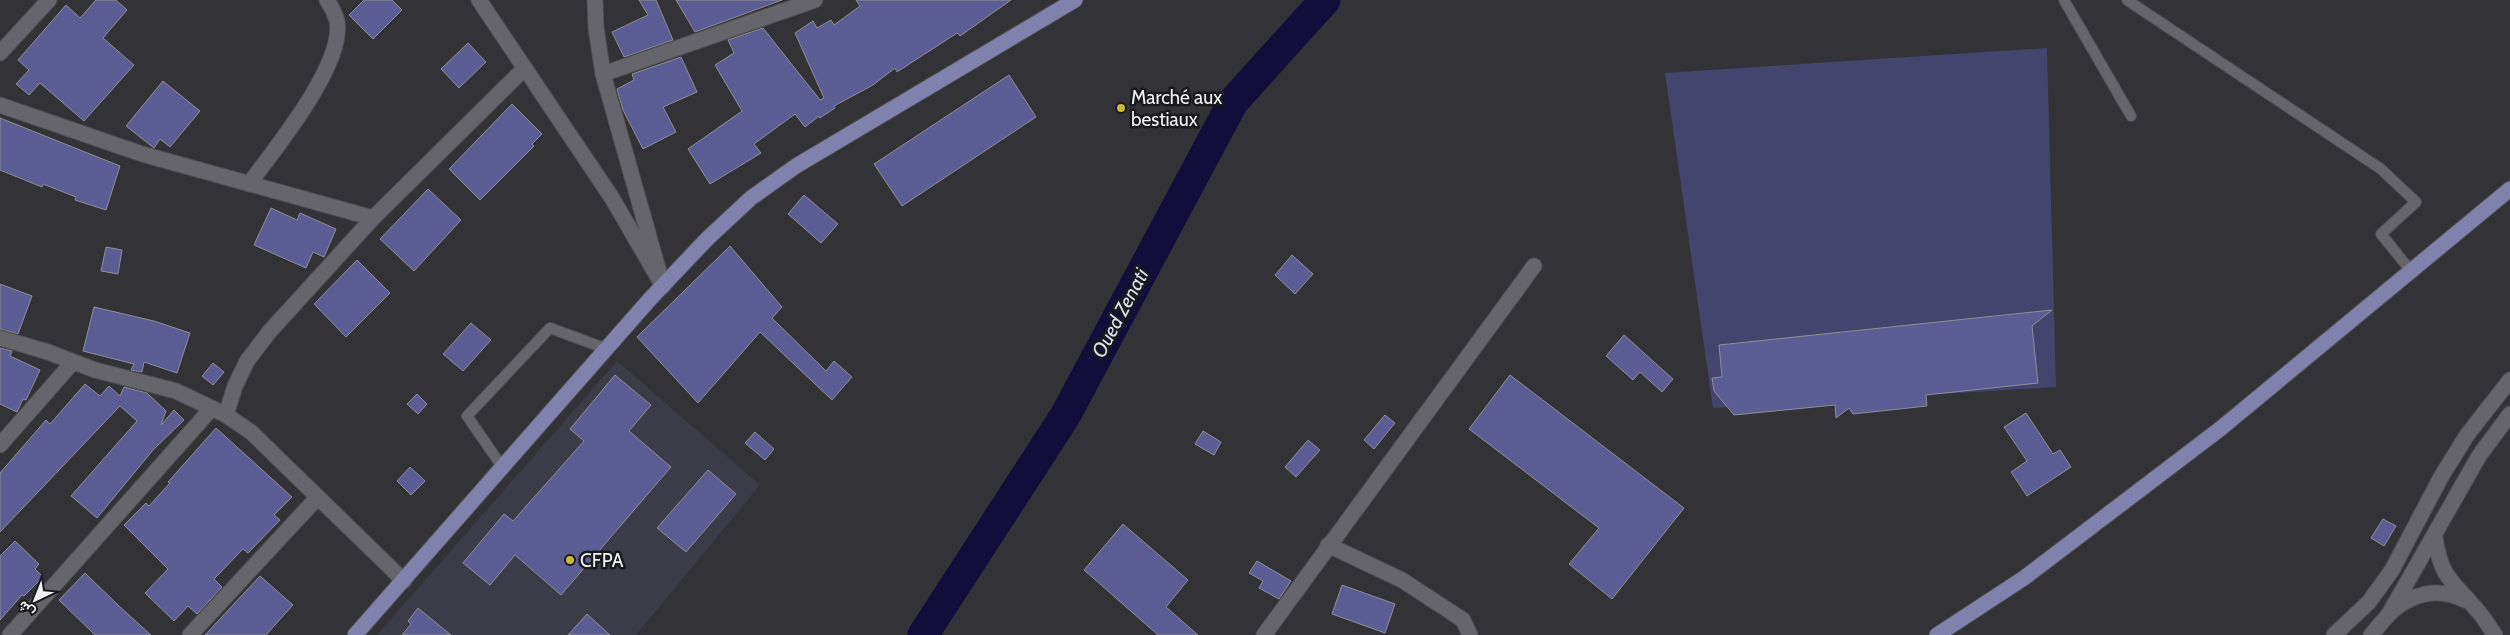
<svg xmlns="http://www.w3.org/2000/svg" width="2510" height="635" viewBox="0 0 2510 635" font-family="Cabin,Vazirmatn,sans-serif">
<rect width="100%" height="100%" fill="#323237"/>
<polygon fill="#3b3c47" points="617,361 760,485 636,635 377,635"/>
<polygon fill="#44456e" points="2047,48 2056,387 1713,408 1665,73"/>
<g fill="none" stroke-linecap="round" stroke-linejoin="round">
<polyline stroke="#130d3c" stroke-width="31" points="923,635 1065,416 1233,102 1325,0"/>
</g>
<g fill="#5c5d94" stroke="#8e8f94">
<polygon points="96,0 116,0 127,10 103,38 134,65 84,121 40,83 29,95 16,84 29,70 18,60 66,5 80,18"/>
<polygon points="364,0 392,0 402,10 373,39 349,15"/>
<polygon points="639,0 656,0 673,40 624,57 612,32 648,15"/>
<polygon points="676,0 782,0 695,32"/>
<polygon points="856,0 1011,0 960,36 957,33 897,72 895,68 873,85 834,106 835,108 820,118 819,116 805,127 795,114 754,144 761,153 710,184 688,149 742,111 715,65 734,53 728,40 763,28 820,100 824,98 795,33 813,21 817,28 831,20 834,25 860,6"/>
<polygon points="468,43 486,62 459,88 441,69"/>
<polygon points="681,57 697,92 663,107 676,132 643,149 623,110 617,89 634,80 632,74"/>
<polygon points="1009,75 1036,117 902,206 874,164"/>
<polygon points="163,81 200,111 170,147 160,139 154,148 126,126"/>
<polygon points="512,104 542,134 532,144 534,146 480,200 449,169"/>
<polygon points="0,118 120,166 106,210 75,200 76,197 43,184 42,187 0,170"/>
<polygon points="428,189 461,220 414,271 380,239"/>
<polygon points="804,195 838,224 821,243 788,214"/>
<polygon points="271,208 297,220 300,213 336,229 324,257 313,252 306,268 254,245"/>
<polygon points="730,246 782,307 772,318 826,371 834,361 852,377 832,400 760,332 698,403 637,337"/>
<polygon points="106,247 122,250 118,274 101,271"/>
<polygon points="1292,255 1313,274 1295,294 1275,275"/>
<polygon points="357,260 390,293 346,337 314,304"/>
<polygon points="0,284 32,296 18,334 0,329"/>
<polygon points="94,307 154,321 190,333 177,373 144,362 142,372 131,370 134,364 83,351"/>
<polygon points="2052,310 2032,326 2038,383 1926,395 1927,406 1853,414 1849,408 1836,418 1835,405 1734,415 1714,391 1712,378 1722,377 1719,345"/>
<polygon points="471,323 491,340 463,371 443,354"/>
<polygon points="1624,335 1673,379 1662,392 1640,372 1633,380 1606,356"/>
<polygon points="0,348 12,351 10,356 40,370 26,400 23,399 17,412 0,404"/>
<polygon points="213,363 224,372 213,385 202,376"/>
<polygon points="615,375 651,405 629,431 671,467 561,595 515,555 490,585 463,563 504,514 513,521 584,441 570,429"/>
<polygon points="1510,375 1684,508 1612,599 1569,564 1599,528 1469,429"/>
<polygon points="85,384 100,396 109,386 120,396 124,387 147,393 166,411 161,425 174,410 184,420 153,450 97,518 71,496 137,421 120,406 0,532 0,473 46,420 50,424"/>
<polygon points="417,394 427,404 418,414 407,404"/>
<polygon points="2026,413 2053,454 2060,450 2071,467 2027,496 2011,472 2027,461 2004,427"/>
<polygon points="1385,415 1395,423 1374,449 1364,440"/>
<polygon points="216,428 292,497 274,515 280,520 248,553 243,549 214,579 222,587 197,614 188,606 174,621 145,593 168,569 124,525 146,503 149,506 170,483 168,482"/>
<polygon points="1203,431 1221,442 1214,455 1195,444"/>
<polygon points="755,432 774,449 765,460 745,443"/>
<polygon points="1308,440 1320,450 1296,477 1285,467"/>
<polygon points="410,467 425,481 411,495 397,481"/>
<polygon points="708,470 736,494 686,552 657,528"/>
<polygon points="2383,519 2396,526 2384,546 2371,538"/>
<polygon points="1123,524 1188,580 1166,607 1198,635 1158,635 1084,570"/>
<polygon points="15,541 39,564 35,569 43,577 24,596 22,595 0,620 0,556"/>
<polygon points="1257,561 1291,581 1279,599 1259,588 1263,581 1249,573"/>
<polygon points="85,573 120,607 151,635 95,635 59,600"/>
<polygon points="260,576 293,605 266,635 205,635"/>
<polygon points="1342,585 1395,604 1385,633 1332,614"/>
<polygon points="418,608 451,635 402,635 411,624 408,621"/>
<polygon points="587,614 610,635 568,635"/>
</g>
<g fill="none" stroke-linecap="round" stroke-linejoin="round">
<defs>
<g id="lane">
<polyline points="2064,0 2131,116"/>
<polyline points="2127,0 2381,169 2416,202 2381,234 2411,271"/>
<polyline points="503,468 467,416 550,328 607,349"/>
</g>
<g id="street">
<polyline points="479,0 612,198 663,286 603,74 596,28 595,0"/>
<polyline points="0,53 49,0"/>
<polyline points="603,74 815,0"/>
<polyline points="0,105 142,154 373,218"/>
<path d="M249,184C274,150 345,64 337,21C335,14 331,6 327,0"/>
<polyline points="0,338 48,352 95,370 176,391 226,415 251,432 404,581"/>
<polyline points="226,415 235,386 247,361 270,331 373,218 524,69"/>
<polyline points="0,445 73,362"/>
<path d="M2435,537C2441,579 2452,580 2477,610C2484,617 2489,627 2495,635"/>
<polyline points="1328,545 1402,580 1463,620 1470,635"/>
<path d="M2390,613C2412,593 2438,587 2465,600"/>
<polyline points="10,635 212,408"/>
<polyline points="190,635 318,497"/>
<polyline points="1264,635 1534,266"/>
</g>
<g id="secondary">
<polyline points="2334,635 2369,602 2392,570 2441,477 2467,435 2510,380"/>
<polyline points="2371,635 2389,614 2479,456 2510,414"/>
</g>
<g id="primary">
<polyline points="355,635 650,299 708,238 751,198 796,166 1075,0"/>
<polyline points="1937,635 2024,578 2220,429 2510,189"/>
</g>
</defs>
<use href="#lane" stroke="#4e4e52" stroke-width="12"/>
<use href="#street" stroke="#4e4e52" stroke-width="17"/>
<use href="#secondary" stroke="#4e4e52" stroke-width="17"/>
<use href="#primary" stroke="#4e4e52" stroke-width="17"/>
<use href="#lane" stroke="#65656b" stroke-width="10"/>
<use href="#street" stroke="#65656b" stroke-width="15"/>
<use href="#secondary" stroke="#65656b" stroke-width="15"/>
<use href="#primary" stroke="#8081ad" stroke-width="15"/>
</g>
<g fill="#cbba39" stroke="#1a1a1d" stroke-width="2">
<circle cx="1121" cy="108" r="5"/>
<circle cx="570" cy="560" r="5"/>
</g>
<g text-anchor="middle" stroke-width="5" stroke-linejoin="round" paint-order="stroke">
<g font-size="19" fill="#f1f1f4" stroke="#1a1a1d" text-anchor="start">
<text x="1131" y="104">Marché aux<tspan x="1131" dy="22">bestiaux</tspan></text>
<text x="580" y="567">CFPA</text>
</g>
<g font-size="20" font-style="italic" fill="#dddff0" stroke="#1a1a1d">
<text transform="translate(1120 313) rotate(-62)" y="7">Oued Zenati</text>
</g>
</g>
<g transform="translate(35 600) rotate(223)" stroke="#1a1a1d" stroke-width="4" paint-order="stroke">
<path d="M0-4L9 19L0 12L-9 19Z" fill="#f1f1f4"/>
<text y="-8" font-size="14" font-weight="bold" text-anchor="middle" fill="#f1f1f4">ش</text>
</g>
</svg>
